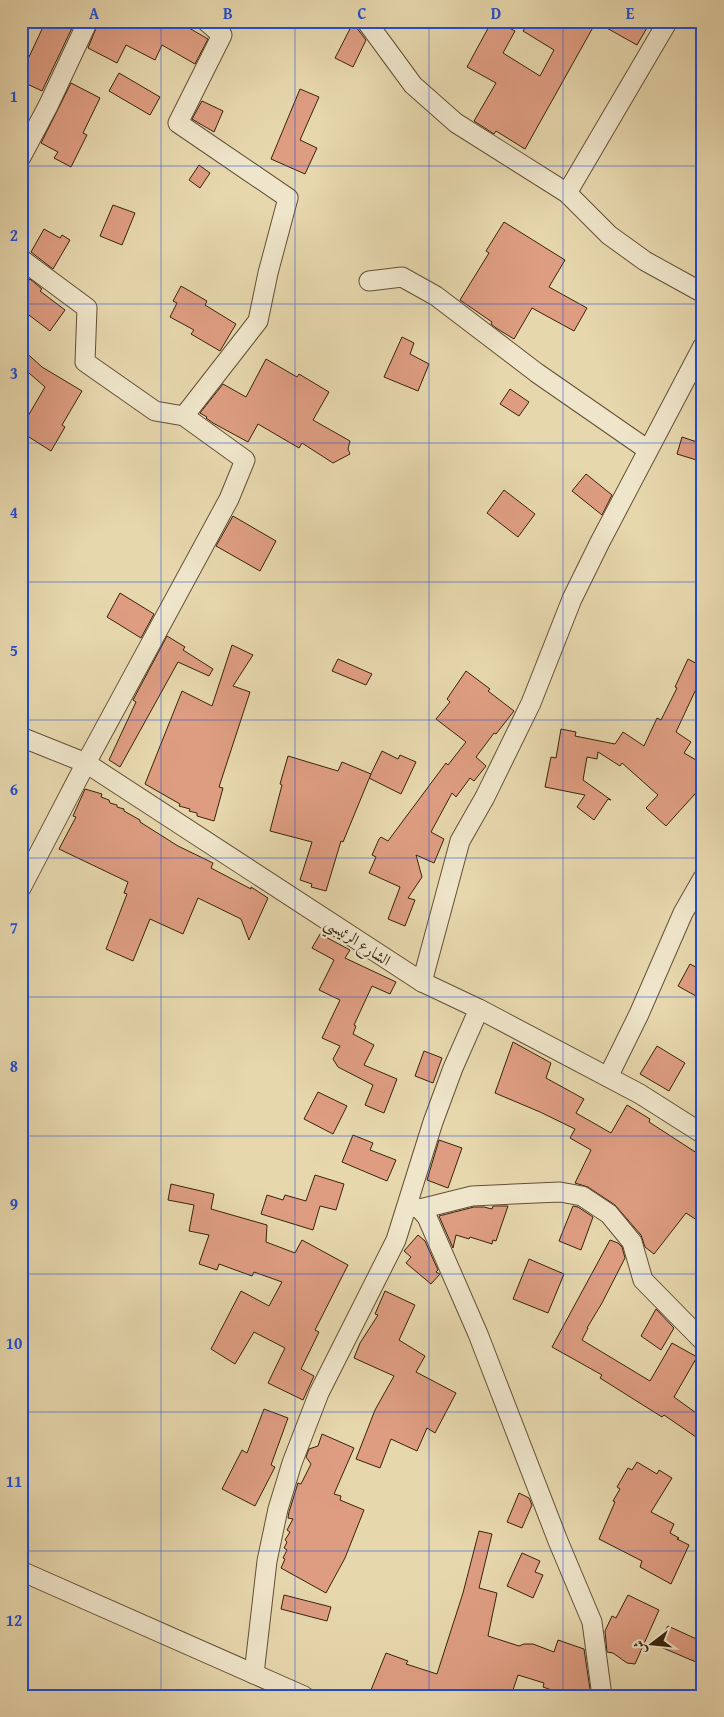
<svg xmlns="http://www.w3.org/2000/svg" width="724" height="1717" viewBox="0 0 724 1717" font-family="'Gentium Book Plus',Amiri,serif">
<rect width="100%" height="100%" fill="#e7d7ad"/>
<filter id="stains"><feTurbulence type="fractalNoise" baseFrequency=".004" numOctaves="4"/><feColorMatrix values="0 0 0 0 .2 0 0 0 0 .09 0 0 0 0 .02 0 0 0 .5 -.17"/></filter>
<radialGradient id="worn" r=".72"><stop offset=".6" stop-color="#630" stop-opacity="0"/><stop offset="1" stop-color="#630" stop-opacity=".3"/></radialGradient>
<g fill="#de9d81" stroke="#38230e">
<polygon points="48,21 59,21 72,28 42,91 21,81 21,74 43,27"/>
<polygon points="99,21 177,21 208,39 195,64 162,45 155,60 126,45 117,63 88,48"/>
<polygon points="492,21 496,21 515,31 503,53 540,76 554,50 523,31 529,21 651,21 637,45 596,22 525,149 496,131 494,134 474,121 496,83 467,67"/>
<polygon points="353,23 366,40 353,67 335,58"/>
<polygon points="119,73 160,97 150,115 109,91"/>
<polygon points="71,83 100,98 83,133 87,135 71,167 54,158 58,152 41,143"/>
<polygon points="300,89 319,97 300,140 317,148 305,174 271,159"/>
<polygon points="202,101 223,111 214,132 192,119"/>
<polygon points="199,165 210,173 200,188 189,180"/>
<polygon points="113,205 135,213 122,245 100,236"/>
<polygon points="504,222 565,260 549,287 587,308 574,331 532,308 514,339 496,328 491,324 492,322 460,300 489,253 486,251"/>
<polygon points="44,229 60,238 62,235 70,240 53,269 31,252"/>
<polygon points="30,279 42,289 40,291 65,310 50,331 21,309 21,290"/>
<polygon points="181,286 207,301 205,305 236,324 220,351 191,334 194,330 170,317 177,303 173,301"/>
<polygon points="402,337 414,343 410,354 429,364 418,391 384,377"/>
<polygon points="21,348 42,367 82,391 62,425 65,427 51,451 21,432 21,428 45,387 21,366"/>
<polygon points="266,359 297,377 299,374 329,392 313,420 350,441 348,449 350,454 333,463 302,443 299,448 258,424 248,442 213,423 206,418 207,417 200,413 223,384 246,397"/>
<polygon points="510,389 529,402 519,416 500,404"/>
<polygon points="682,437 703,444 703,462 677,454"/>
<polygon points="586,474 612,495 602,515 572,491"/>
<polygon points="504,490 535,514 518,537 487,513"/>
<polygon points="233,516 276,541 260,571 216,546"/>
<polygon points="120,593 154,614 141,638 107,617"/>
<polygon points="167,636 185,647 183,650 213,669 209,676 178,662 120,767 109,760 136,702 133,700"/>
<polygon points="232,645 253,655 233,686 250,692 219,787 223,788 214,821 197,816 197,813 189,811 190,809 179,806 180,804 145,784 182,691 212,706"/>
<polygon points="338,659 372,674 366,685 332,671"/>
<polygon points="688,659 703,667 703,674 676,732 691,742 684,753 703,764 703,785 666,826 646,808 658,795 622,763 620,766 598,752 597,759 587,757 583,780 611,800 608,799 594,820 577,807 585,795 545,787 551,757 556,758 561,729 576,732 575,736 615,744 623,732 644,746 657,718 661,720 677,688 675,687"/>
<polygon points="466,671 490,689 488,691 514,711 496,734 494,733 476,757 486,766 474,781 470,778 456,797 452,793 431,832 444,839 434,863 416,855 422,877 408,898 415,900 405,926 388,919 400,887 369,873 376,857 372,855 379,839 381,837 388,841 446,763 448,765 466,742 436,719 450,702 447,699"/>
<polygon points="382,751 398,759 400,755 416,762 401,794 369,778"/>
<polygon points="288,756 338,771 342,762 371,774 343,842 341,841 326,891 311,887 312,884 300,880 312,842 270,831 282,785 280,784"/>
<polygon points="85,789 102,794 101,797 109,800 110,803 117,805 117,807 124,809 124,811 140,820 140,822 178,846 213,863 211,868 251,889 251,887 268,898 249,940 241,919 198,898 183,934 150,919 133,961 106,949 127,894 124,893 128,882 59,849 76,817 73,816"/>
<polygon points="320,934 350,950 345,958 396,982 390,994 372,986 354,1025 356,1026 353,1034 374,1045 364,1065 397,1079 384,1113 365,1105 373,1085 338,1067 333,1059 340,1046 322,1038 340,1000 319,990 334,960 312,948"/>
<polygon points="690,964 703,971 703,1000 678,986"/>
<polygon points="513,1042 551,1063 546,1078 584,1099 576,1113 611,1133 627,1105 650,1119 649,1122 703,1157 703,1224 686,1213 654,1254 645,1247 641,1235 615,1205 588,1187 575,1183 591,1150 570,1138 575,1129 540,1112 495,1093"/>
<polygon points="657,1046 685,1063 669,1091 640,1074"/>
<polygon points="424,1051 442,1058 433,1083 415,1076"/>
<polygon points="318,1092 347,1106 333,1134 304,1119"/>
<polygon points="353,1135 373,1143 370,1150 396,1160 387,1181 342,1162"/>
<polygon points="439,1140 462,1148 448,1188 427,1180"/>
<polygon points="315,1175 344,1184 336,1210 320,1206 313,1230 261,1214 267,1195 283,1200 285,1195 306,1201"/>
<polygon points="171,1184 214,1194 211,1209 267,1225 266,1242 295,1253 302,1240 348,1265 315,1330 319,1332 301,1369 314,1376 303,1400 268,1383 285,1348 254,1332 235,1364 211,1349 241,1291 269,1306 282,1282 254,1272 252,1276 219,1264 217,1270 199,1264 209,1235 189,1231 194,1205 168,1200"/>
<polygon points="493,1206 508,1206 496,1241 493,1240 492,1244 470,1237 469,1239 456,1235 453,1248 439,1216 474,1207 484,1207 492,1209"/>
<polygon points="573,1206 578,1207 593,1217 581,1250 559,1241"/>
<polygon points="418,1235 425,1241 438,1270 436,1272 440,1274 431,1284 406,1263 411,1257 404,1251"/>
<polygon points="610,1240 618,1243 622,1247 625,1258 602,1303 587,1328 588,1328 582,1340 650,1381 672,1343 697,1357 674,1397 703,1418 703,1426 696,1437 664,1415 662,1417 600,1378 602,1375 552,1347"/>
<polygon points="529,1259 564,1274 548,1313 513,1299"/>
<polygon points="385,1291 415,1305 399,1340 425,1356 416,1372 456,1393 435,1433 427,1428 417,1451 391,1439 380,1468 356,1459 375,1410 394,1376 354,1358 360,1343 378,1315 375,1314"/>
<polygon points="656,1309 674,1328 661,1350 641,1336"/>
<polygon points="264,1409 288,1418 271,1465 275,1467 255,1506 222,1489 242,1450 247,1453"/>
<polygon points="322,1434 354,1448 334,1494 341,1496 340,1500 364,1510 345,1558 326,1593 281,1568 285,1559 283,1558 287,1550 284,1548 287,1542 285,1540 290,1532 287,1530 293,1519 288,1518 289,1512 298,1483 301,1484 311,1464 306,1457 309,1449 318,1446"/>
<polygon points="637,1462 657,1474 659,1470 672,1478 651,1512 674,1524 670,1533 679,1538 677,1539 689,1545 671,1584 640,1567 642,1561 599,1539 615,1502 613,1501 620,1489 617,1487 628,1468 632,1470"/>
<polygon points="519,1493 529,1498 532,1505 522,1528 507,1522"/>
<polygon points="479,1531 492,1534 479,1588 497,1593 488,1636 519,1646 524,1644 533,1644 554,1652 558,1640 584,1649 591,1696 568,1696 543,1687 544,1683 518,1675 511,1696 386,1696 371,1690 386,1653 408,1661 406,1664 437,1674 463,1593"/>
<polygon points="522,1553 540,1561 535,1572 543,1575 533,1598 507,1586"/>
<polygon points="284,1595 331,1607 327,1621 281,1609"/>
<polygon points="628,1595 659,1610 635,1664 627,1663 613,1653 607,1652 605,1631 612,1616 616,1618"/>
<polygon points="668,1626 703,1642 703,1665 656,1645"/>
</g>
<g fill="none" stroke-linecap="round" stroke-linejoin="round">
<defs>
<g id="minor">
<polyline points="366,21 413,85 456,123 567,193 609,235 645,261 703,293"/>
<polyline points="21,157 48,106 88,21"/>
<polyline points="567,193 668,21"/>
<polyline points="21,259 87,308 85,362 155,411 184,416"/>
<polyline points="369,281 402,277 436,296 537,373 648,450"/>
<polyline points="21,737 86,763 422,982 479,1009 640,1094 703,1134"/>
<polyline points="21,888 86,763 229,499 245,460 184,416 258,321 268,273 288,198 178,123 222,35 206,21"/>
<polyline points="422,982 460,841 485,797 531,703 572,599 600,542 703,346"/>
<polyline points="608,1077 639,1014 683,913 703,878"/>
<polyline points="408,1205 420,1209 427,1217 478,1334 558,1541 592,1622 602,1696"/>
<polyline points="420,1209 472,1196 560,1192 582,1196 609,1214 632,1242 643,1280 703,1341"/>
<polyline points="21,1571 304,1696"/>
<polyline points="254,1674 267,1561 278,1509 292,1463 319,1393 396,1240 433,1122 453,1068 479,1009"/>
</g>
</defs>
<use href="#minor" stroke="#645036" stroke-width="21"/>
<use href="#minor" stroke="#efe5ca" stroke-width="19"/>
</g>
<path fill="none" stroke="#1d4ed8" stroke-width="1" stroke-opacity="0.55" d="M161,21V1696M295,21V1696M429,21V1696M563,21V1696M21,166H703M21,304H703M21,443H703M21,582H703M21,720H703M21,858H703M21,997H703M21,1136H703M21,1274H703M21,1412H703M21,1551H703"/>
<g text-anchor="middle" stroke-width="4" stroke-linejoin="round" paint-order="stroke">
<g font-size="16" fill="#38230e" stroke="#efe5ca">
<text transform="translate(358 941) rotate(33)" y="6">الشارع الرئيسي</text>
</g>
</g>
<rect width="724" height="1717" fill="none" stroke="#e7d7ad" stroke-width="55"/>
<g transform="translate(652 1644) rotate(254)" stroke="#efe5ca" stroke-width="4" paint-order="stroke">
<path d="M0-4L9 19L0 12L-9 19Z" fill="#38230e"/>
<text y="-8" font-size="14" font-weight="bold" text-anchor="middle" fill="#38230e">ش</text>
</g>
<rect x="28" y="28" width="668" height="1662" fill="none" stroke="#1d4ed8" stroke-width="2"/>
<g font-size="16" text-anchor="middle" font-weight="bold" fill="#1d4ed8">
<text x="94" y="19">A</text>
<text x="228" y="19">B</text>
<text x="362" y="19">C</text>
<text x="496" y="19">D</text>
<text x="630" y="19">E</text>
<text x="14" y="102">1</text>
<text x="14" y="241">2</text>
<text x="14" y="379">3</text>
<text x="14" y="518">4</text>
<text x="14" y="656">5</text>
<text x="14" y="795">6</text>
<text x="14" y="933">7</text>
<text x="14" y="1072">8</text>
<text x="14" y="1210">9</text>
<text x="14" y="1349">10</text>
<text x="14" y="1487">11</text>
<text x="14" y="1626">12</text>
</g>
<rect width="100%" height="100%" filter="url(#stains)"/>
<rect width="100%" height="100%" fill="url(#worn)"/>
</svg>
